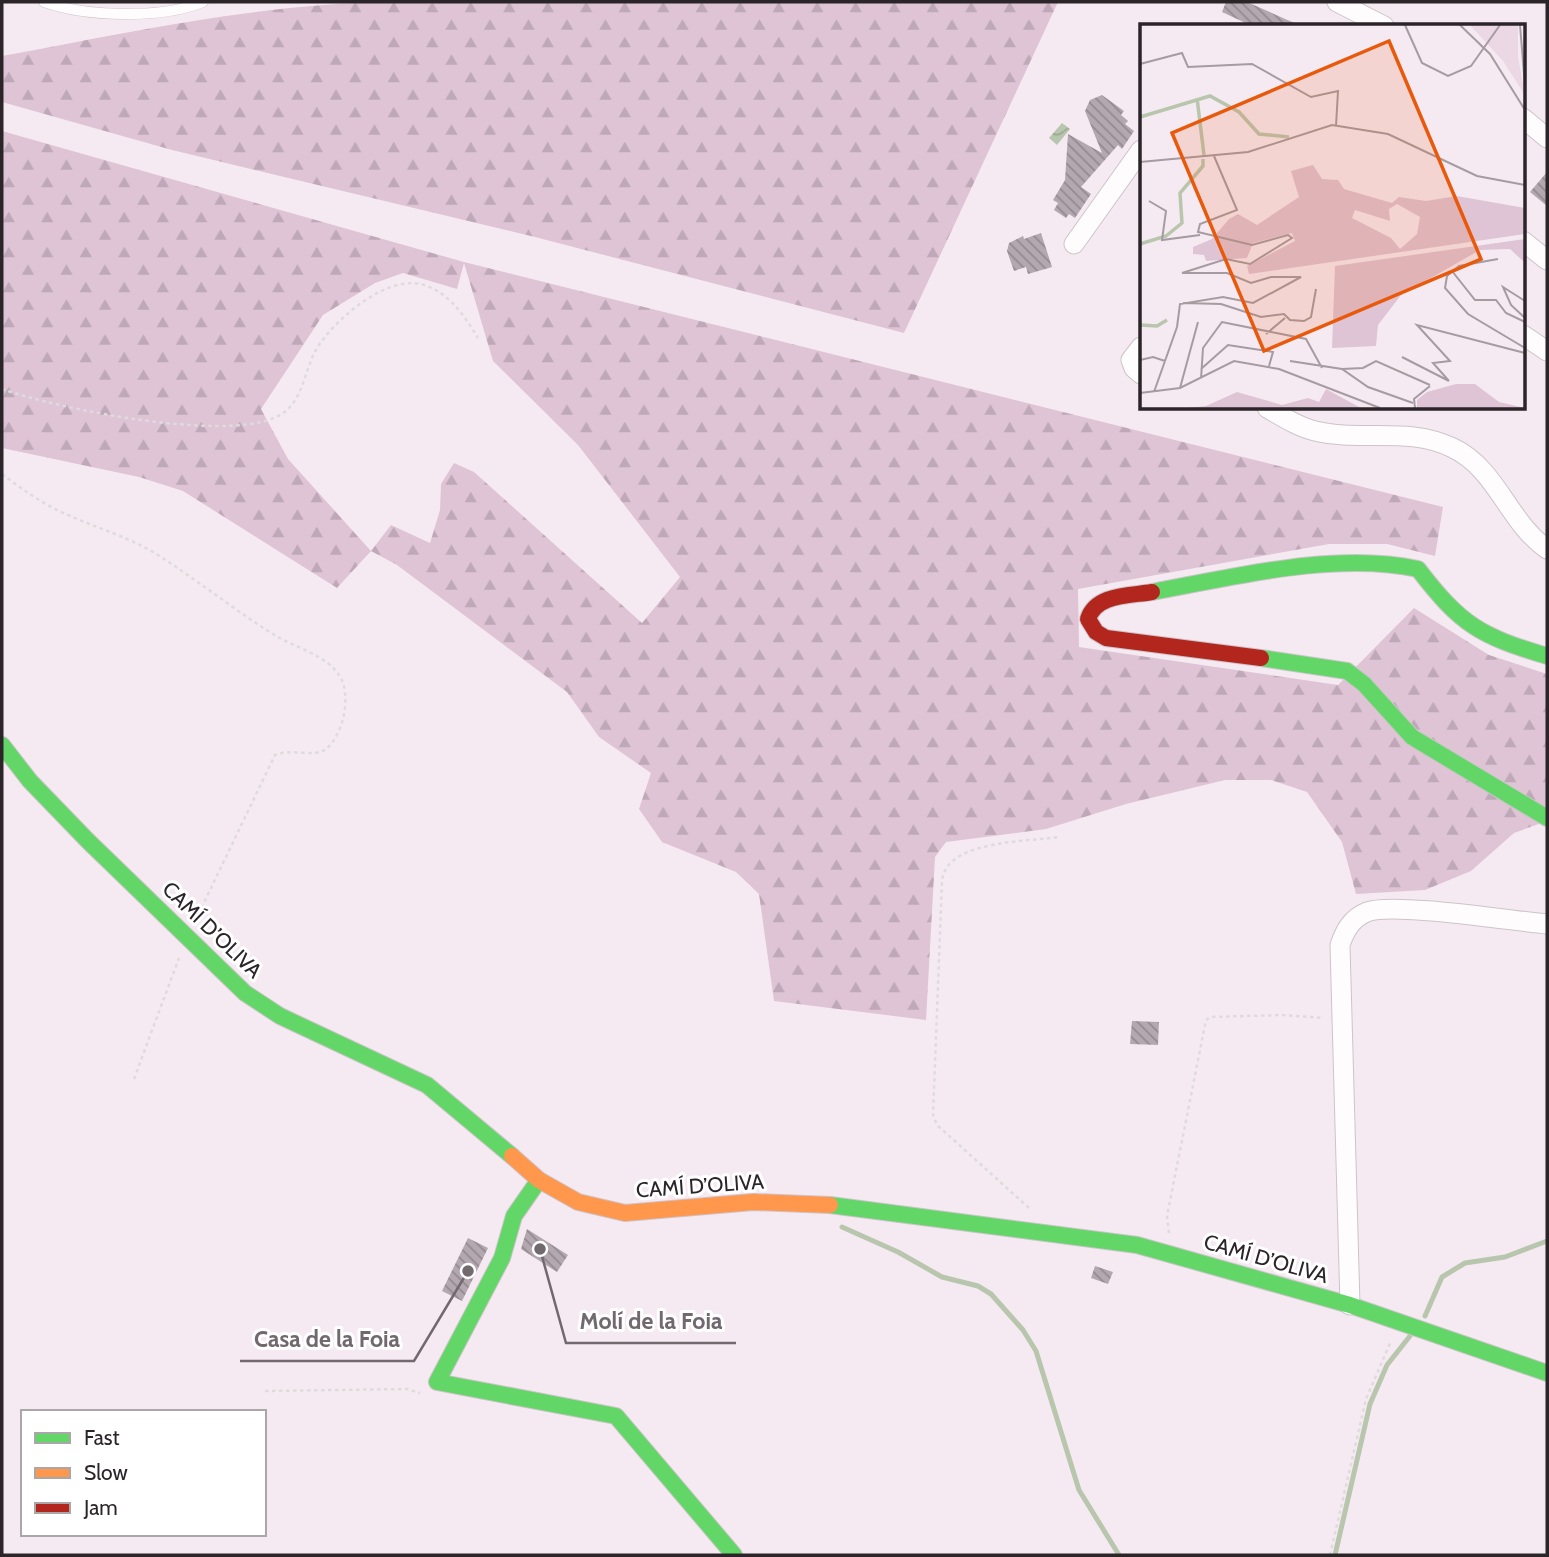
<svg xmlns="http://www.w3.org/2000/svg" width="1549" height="1557" viewBox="0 0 1549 1557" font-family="Cabin,sans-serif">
<defs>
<pattern id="forest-firs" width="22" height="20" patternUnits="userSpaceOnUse" patternTransform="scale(1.75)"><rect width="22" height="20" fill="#dec4d5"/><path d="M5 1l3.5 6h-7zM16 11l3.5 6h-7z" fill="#bfa8b7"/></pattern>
<pattern id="water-waves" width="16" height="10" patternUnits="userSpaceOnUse" patternTransform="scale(1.75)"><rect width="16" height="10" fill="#b9c6ae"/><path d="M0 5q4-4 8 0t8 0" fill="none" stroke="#9faa96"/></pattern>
<pattern id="building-back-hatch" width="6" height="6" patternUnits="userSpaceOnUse" patternTransform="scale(1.75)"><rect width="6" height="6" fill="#b4a8b0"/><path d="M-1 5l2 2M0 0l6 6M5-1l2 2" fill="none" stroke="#93898f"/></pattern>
</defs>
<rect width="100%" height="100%" fill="#f6eaf2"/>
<g fill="url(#forest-firs)" fill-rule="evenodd">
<path d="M394,2H1058L904,333L535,237L172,150L2,102V56C131,32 262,3 394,2Z"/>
<path d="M2,131L464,262L1443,507L1435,556L1387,544H1329L1078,589L1079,647L1338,685L1414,608L1489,655L1547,674V821L1514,833L1471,871L1425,890L1356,894L1342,842L1307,792L1271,780H1225L1126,804L1046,829L946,842L935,857L926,1020L774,1001L759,894L736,872L662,842L639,809L651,773L599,737L567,692L397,565L371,551L337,588L183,491L139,477L2,448ZM464,263L493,361L578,445L680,577L642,623L474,472L454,463L441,484L440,510L430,543L391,525L371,551L288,459L261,409L323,315L375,283L403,273L457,289Z"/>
</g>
<polygon fill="url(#water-waves)" points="1062,123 1070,129 1057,145 1049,138"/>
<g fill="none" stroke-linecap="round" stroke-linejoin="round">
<g stroke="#b9c6ae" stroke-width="5">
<polyline points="842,1227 898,1252 942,1277 978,1286 991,1294 1023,1330 1036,1351 1079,1490 1119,1555"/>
<polyline points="1425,1316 1442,1277 1465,1263 1505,1257 1547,1241"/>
<polyline points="1335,1555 1370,1404 1387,1365 1410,1336"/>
</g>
</g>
<g fill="url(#building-back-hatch)">
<polygon points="1226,2 1247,2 1301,26 1252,26 1222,12"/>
<polygon points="1102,95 1124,111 1121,115 1128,121 1125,124 1134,131 1122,149 1118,145 1081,187 1091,194 1075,218 1069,214 1066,218 1054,210 1058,203 1053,200 1065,180 1068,134 1102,153 1085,111 1090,100"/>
<polygon points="1547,172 1547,206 1530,192"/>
<polygon points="1041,233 1052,267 1028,274 1026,267 1014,271 1007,251 1009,243 1023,236 1024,239"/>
<polygon points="1132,1021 1159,1022 1158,1045 1130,1044"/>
<polygon points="527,1229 568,1255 557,1272 521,1249"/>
<polygon points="468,1238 488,1248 462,1301 442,1291"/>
<polygon points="1095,1266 1113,1272 1108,1284 1091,1278"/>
</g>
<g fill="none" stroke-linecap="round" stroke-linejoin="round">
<defs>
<path id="lane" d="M44,2C87,17 161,19 203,2"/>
<g id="street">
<polyline points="1337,2 1384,26"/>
<polyline points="1523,118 1547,138"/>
<polyline points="1523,241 1547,260"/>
<polyline points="1074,244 1141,150"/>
<polyline points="1523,335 1547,351"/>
<polyline points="1141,347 1131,360 1134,368 1141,374"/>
<path d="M1267,408C1283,417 1298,427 1315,431C1361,442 1409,426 1453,448C1497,469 1508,522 1547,549"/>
<path d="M1350,1305L1340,945C1345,930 1352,918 1367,912C1392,902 1513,921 1547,924"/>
</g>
<g id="fast">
<path d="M1152,592C1234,577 1336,551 1418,569C1461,625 1480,636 1547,656"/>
<polyline points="1261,658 1347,671 1364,684 1412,737 1547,818"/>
<polyline points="2,745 30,781 88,841 245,993 280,1016 427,1085 512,1156"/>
<polyline points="539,1180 514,1216 502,1258 437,1382 616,1416 734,1555"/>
<polyline points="830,1205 1137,1245 1350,1305 1547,1373"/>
</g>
<polyline id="slow" points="512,1156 539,1180 578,1202 625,1213 753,1202 830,1205"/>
<path id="jam" d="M1152,592C1129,596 1096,594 1088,619L1096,632L1106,638L1261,658"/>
</defs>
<use href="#lane" stroke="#ccc4c9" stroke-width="11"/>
<use href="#street" stroke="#ccc4c9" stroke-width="21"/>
<use href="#fast" stroke="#ccc4c9" stroke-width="18"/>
<use href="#slow" stroke="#ccc4c9" stroke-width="18"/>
<use href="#jam" stroke="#ccc4c9" stroke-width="18"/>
<g stroke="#dedbdd" stroke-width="2.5" stroke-dasharray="3.5 3.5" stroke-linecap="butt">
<path d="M2,389C59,409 219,441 274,418C304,406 303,371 317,348C335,319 390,271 427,286C451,295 465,317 478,338"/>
<path d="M2,474C19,487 36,499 55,509C87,525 122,534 153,552C195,578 234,610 276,636C295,647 327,656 339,675C352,694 344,734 326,749C315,758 293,748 275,755L197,917"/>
<polyline points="134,1079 179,958"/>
<path d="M1029,1208L937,1125L933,1115L942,881C946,840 1026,842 1059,837"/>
<polyline points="1169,1233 1167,1216 1206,1020 1210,1017 1282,1015 1324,1018"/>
<polyline points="265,1391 407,1389 420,1393"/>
<polyline points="1330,1555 1366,1399 1391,1341"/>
</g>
<use href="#lane" stroke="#fefcfd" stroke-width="10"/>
<use href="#street" stroke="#fefcfd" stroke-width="19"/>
<use href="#fast" stroke="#63d668" stroke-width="16"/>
<use href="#slow" stroke="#ff974d" stroke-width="16"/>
<use href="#jam" stroke="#b3261e" stroke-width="16"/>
</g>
<g text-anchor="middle" stroke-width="6" stroke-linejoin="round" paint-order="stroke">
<g font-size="21" fill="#2b2428" stroke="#fff">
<text transform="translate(212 930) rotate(44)" y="7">CAMÍ D’OLIVA</text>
<text transform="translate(700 1186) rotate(-4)" y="7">CAMÍ D’OLIVA</text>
<text transform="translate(1266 1259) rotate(16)" y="7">CAMÍ D’OLIVA</text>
</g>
</g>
<g transform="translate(1140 24)">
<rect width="385" height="385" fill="#f6eaf2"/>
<path d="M330,1H378V33L385,71L363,37Z" fill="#ecd7e5"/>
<path d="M173,141L182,155L198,156L204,165L252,179L259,173L286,177L317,172L385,184V210L109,250L107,242L155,217L152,209L113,219L107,234L66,237L64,231L53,230V223L72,215L89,195L98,190L117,201L159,173L151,147ZM257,180L280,193L277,210L260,225L251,214L212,194L215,186L250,197L249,185ZM385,215V239L370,225L340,226L261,271L238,301L236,322L192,324L195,242ZM316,360H335L359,378L385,384H277V376L287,368ZM186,365L221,384H47L66,382L97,368L142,381L168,374L179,378Z" fill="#dec4d5" fill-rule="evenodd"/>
<path fill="none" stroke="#b9c6ae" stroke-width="3.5" d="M57,74L64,131M0,93L70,72L99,88L119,110L149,113M0,220L26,212L42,199L40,169L63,142V135M0,301L17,302L27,296"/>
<path fill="none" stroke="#a59ba1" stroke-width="2" d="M265,1L282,39L308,52L331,42L360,1M320,1L350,30L385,86M380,1L385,62M0,40L42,29L48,43L112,40L171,73L198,67L196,102M0,138L108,128L192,101L248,110L337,152L385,161M9,177L26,187L22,216L60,211M358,235L319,242L307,252L305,264L328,290L385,324M312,247L335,276H356L366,289L385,298M385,277L363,263L371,281L385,294M43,279L81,280L121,293L144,290L150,296L164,297L171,293L176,265M126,310L145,294M262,333L309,357M0,336L13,333L25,337M150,337L202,345L228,363L273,379M61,345L88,321L133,328L129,342M202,345L223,344L236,337L290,361M61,355L63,324L82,298L166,315L182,344M309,357L293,339L310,337L277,301L385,329M40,364L58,298M14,368L37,303L40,280L83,273L113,279L161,253H131L111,259L87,249H42L86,235L110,240L152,214L148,211L112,221L58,208L60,200L97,186L74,132M0,369L40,364L94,337L139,345L240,384M275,384L274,375L290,362"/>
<path fill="#e8590c" fill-opacity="0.15" stroke="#e8590c" stroke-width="3.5" d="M249,17L341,235L124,327L32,109Z"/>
<rect width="385" height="385" fill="none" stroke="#2b2428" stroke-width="3.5"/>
</g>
<path fill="none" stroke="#72696f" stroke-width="2.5" d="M540 1249L566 1343H736M468 1271L414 1361H240"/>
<g fill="#72696f" stroke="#fff" stroke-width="2.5">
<circle cx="540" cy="1249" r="7"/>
<circle cx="468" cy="1271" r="7"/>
</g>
<g font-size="23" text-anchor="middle" font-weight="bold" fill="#72696f" stroke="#fff" stroke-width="6" stroke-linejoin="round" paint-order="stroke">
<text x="651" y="1329">Molí de la Foia</text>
<text x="327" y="1347">Casa de la Foia</text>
</g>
<rect width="1549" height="1557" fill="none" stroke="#2b2428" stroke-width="7"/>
<rect x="21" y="1410" width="245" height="126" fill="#ffffff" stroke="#aaa7a9" stroke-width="2"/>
<rect x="35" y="1433" width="35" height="10" fill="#63d668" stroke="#aaa7a9" stroke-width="2"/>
<text x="84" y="1445" font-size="21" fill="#2b2428">Fast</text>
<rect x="35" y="1468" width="35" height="10" fill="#ff974d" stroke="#aaa7a9" stroke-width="2"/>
<text x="84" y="1480" font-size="21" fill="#2b2428">Slow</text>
<rect x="35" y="1503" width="35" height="10" fill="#b3261e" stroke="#aaa7a9" stroke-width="2"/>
<text x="84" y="1515" font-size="21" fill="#2b2428">Jam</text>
</svg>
